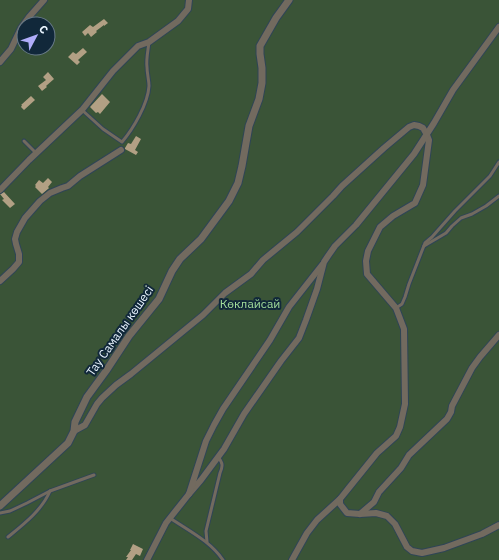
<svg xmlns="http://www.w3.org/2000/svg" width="499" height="560" viewBox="0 0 499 560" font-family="'IBM Plex Sans',sans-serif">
<rect width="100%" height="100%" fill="#11283a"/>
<path fill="#3a5437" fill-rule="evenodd" d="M0,0H499V560H0ZM24,24H48V48H24Z"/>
<g fill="#b2a084">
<polygon points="104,19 108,23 104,26 104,25 96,31 97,32 91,37 88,33 85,36 82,32 90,25 93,27"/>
<polygon points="83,48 87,52 78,60 80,62 77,65 68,57 73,52 76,54"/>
<polygon points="48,72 54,79 46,86 47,87 42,91 38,86 46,80 43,77"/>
<polygon points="102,94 110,102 100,114 98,112 96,113 90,107"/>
<polygon points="31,96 35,100 24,110 21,107 22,105 21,105"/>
<polygon points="136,136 141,139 135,150 138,152 136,155 125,149 125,148 128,143 131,144"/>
<polygon points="48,178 52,182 48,187 49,188 48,189 42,194 35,187 36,186 35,185 39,180 43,183"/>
<polygon points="4,192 15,204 10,208 2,200 4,199 0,194"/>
<polygon points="133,544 143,549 140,556 136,554 132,560 126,560 128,557 126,557 131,550 130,550"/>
</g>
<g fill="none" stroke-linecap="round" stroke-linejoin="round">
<defs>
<g id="service">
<path d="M82,110L103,129L122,142C133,129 148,104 149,86C149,80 147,74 147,67C146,59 148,51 149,42"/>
<polyline points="24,141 36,153"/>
<polyline points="424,246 446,233 452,226 461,218 472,214 486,206 499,196"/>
<polyline points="396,308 402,304 405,297 409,284 425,243 432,237 455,211 490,176 499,162"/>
<polyline points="0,513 10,511 27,503 50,491 94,475"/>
<path d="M170,518C189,531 210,541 223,560"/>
<path d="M8,537C24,524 42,510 50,491"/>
<path d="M207,542L206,531L220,473C223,466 223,463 218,457"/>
</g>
<g id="minor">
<polyline points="0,62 11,49 21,28 29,17 44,0"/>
<polyline points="0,190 29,160 82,110 113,71 138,46 149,42 178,21 188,9 189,0"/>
<polyline points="0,281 13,269 19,262 19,254 16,244 15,239 17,232 25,218 40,201 50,193 62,188 68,186 80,176 121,150"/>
<polyline points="74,431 85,425 97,404 102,398 116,385 131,374 203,315 225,293 251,274 263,260 297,232 333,196 342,186 384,148 409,127 414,125 419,126 423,128 427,135 429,140 423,185 415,203 393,216 380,227 368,251 366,261 367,274 396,308 404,329 405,404 400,427 396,436 377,453 348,489 340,499 340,504 347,513 360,514 376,513 387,516 395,524 407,547 412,551 422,553 444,548 482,534 499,525"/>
<polyline points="189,494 201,480 224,449 244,414 281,361 299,338 306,320 317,289 324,262 328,256 335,246 356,225 414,154 434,123 453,90 499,27"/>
<polyline points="360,514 374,502 379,492 401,468 409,455 447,419 451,412 452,406 472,368 480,357 499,335"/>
<polyline points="147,560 166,523 189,494 206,441 214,425 223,409 270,340 289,307 322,265"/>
<polyline points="292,560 307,533 317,520 340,499"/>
</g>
<polyline id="tertiary" points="0,506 68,443 74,431 75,422 87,397 106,371 129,336 159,299 172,271 180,259 201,239 229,201 238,183 242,166 249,126 259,99 262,83 262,68 260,54 260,46 276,18 289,0"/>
</defs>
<use href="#service" stroke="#2f4556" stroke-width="5"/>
<use href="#minor" stroke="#2f4556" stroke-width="8"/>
<use href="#tertiary" stroke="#2f4556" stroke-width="9"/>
<use href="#service" stroke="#726a5f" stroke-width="3"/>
<use href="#minor" stroke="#726a5f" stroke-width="6"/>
<use href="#tertiary" stroke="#726a5f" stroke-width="7"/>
</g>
<g text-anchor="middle" stroke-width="4" stroke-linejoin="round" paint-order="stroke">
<g font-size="12" fill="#a4df9b" stroke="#11283a">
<text x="250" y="308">Көклайсай</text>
</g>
<g font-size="12" fill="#eaf5ff" stroke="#11283a">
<text transform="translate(120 331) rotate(-55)" y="4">Тау Самалы көшесі</text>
</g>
</g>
<g transform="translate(36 36) rotate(49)"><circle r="19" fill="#11283a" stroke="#687a89"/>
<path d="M0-3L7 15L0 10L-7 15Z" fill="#b0adfa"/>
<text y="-6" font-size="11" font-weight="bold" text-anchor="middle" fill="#eaf5ff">С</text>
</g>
</svg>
